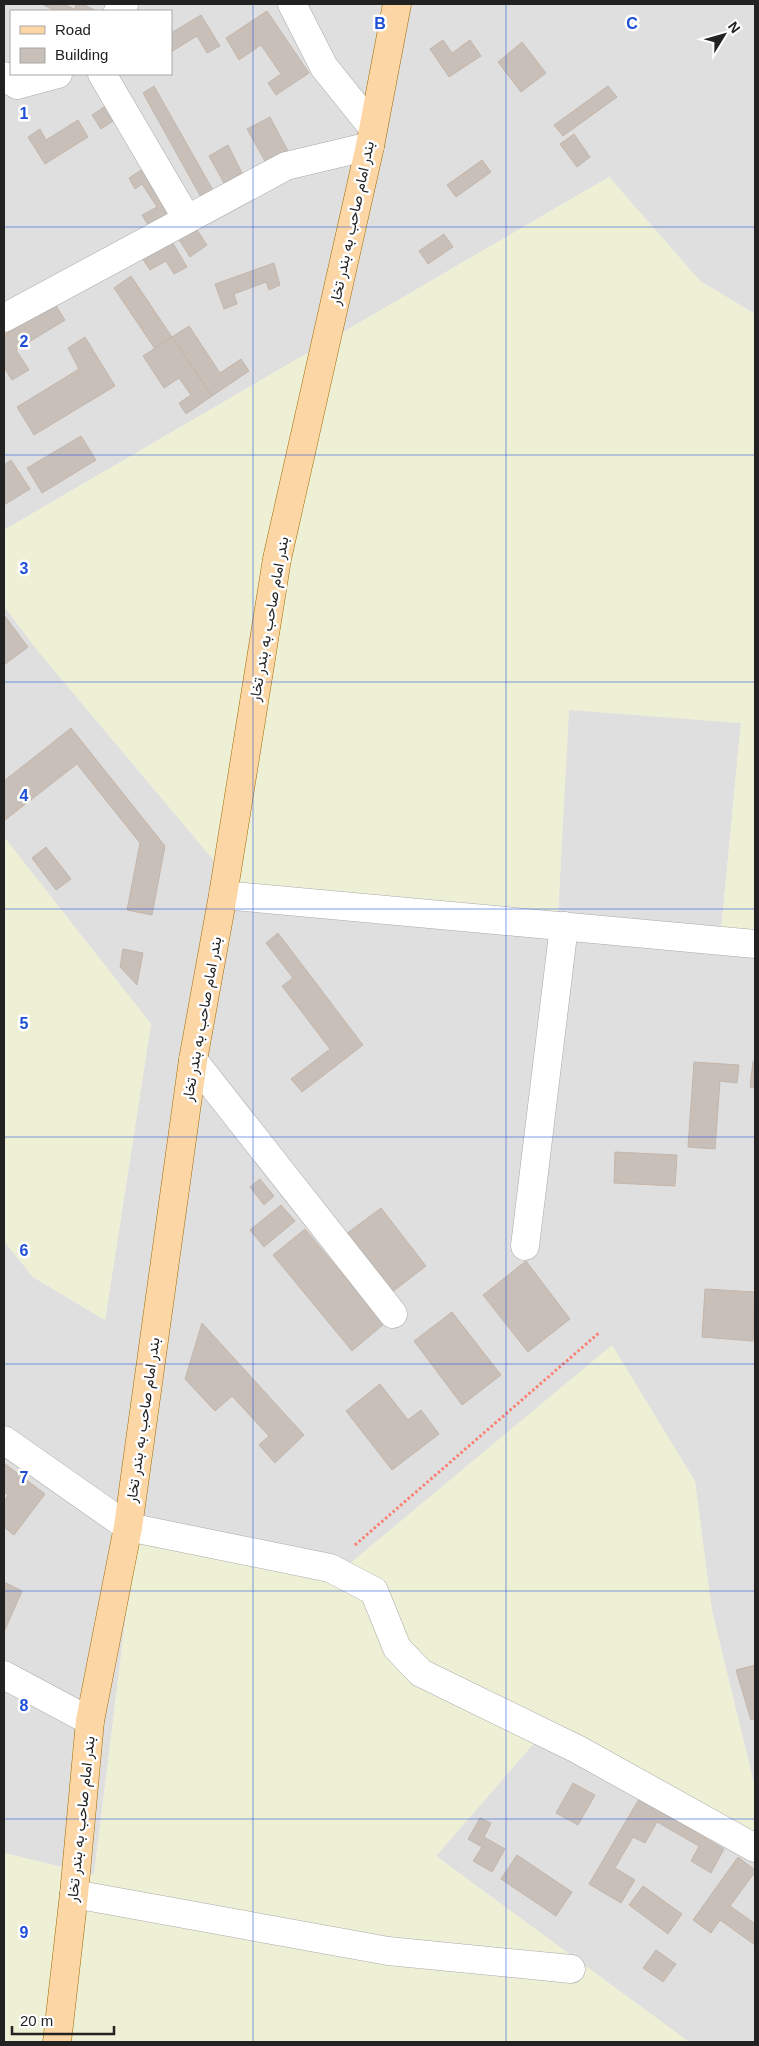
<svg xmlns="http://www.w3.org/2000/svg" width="759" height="2046" viewBox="0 0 759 2046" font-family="Helvetica,Vazirmatn,sans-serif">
<rect width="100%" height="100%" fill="#f2efe9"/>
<g fill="#e0dfdf" fill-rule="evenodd">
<path d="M4,4H755V314L700,281L609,177L4,530ZM11,11H171V74H11Z"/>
<polygon points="4,606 38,651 232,882 558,915 568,709 741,723 721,931 755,933 755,1788 712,1611 694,1481 342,1570 137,1526 94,1875 4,1853 4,1241 33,1277 105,1320 151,1024 4,837"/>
<polygon points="534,1743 580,1746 755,1838 755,2042 689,2042 436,1856"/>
</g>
<g fill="#eef0d5">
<polygon points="609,177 700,281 755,314 755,933 721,931 741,723 569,710 558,915 232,882 38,651 4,606 4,530"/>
<polygon points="4,837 151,1024 105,1320 33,1277 4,1241"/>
<polygon points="612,1345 695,1481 712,1611 755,1788 755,1838 580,1746 534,1743 436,1856 689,2042 4,2042 4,1853 94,1875 137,1526 342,1570"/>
</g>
<g fill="#c7bfb8" stroke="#c4b6ab">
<polygon points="42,4 64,4 74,9 77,4 83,4 96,11 55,11"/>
<polygon points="267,11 309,73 276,95 268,83 281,74 261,45 239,60 226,38"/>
<polygon points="201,15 220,46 207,53 197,36 171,52 171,33"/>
<polygon points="443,40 452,53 470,40 481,56 449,77 430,49"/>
<polygon points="522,42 546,73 521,92 498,62"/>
<polygon points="154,86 214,192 202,199 143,93"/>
<polygon points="608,86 617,97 563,136 554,125"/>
<polygon points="107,105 116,119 101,129 92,115"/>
<polygon points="270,117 288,151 266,163 247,129"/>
<polygon points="78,120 88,137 45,164 28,137 40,129 46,140"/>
<polygon points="574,134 590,157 577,167 560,144"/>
<polygon points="228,145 242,173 224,183 209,156"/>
<polygon points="482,160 491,172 456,197 447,185"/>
<polygon points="146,167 174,213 150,228 142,215 157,207 142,184 135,189 129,178"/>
<polygon points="195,227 207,245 190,257 178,238"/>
<polygon points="444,234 453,247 428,264 419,251"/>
<polygon points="171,240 187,267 174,274 166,261 150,270 142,258"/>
<polygon points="274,263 280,285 269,290 266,282 234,294 237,304 224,309 215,284"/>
<polygon points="131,276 172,337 155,349 114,288"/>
<polygon points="55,304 65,320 16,350 29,370 12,380 4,367 4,335"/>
<polygon points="189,326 220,373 241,359 249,371 212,396 172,337"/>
<polygon points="85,337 115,386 34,435 17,407 79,369 68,348"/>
<polygon points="172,337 212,396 186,414 179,403 191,395 179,378 164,388 143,356"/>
<polygon points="81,436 96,460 42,493 27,468"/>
<polygon points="11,460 30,489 4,505 4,465"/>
<polygon points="4,615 28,647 4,665"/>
<polygon points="71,728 165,846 152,915 127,910 140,843 77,764 5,820 4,818 4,781"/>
<polygon points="46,847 71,879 56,890 32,858"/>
<polygon points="278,933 363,1045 302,1092 291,1079 330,1049 282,986 293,978 266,943"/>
<polygon points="123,949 143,953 137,985 120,967"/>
<polygon points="753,1061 755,1061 755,1088 750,1087"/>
<polygon points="694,1062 739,1065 737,1083 720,1081 715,1149 688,1147"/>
<polygon points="615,1152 677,1155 675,1186 614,1183"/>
<polygon points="260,1179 274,1196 264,1205 250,1187"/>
<polygon points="281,1205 295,1221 264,1247 250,1230"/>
<polygon points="381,1208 426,1266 387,1296 342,1237"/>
<polygon points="305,1229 384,1324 352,1351 273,1255"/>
<polygon points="526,1261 570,1319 528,1352 483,1295"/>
<polygon points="705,1289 755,1292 753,1341 702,1337"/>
<polygon points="452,1312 501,1375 462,1405 414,1341"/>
<polygon points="202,1323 304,1435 275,1463 259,1445 269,1436 232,1396 215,1411 185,1379"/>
<polygon points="380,1384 408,1420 421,1410 439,1434 392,1470 346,1411"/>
<polygon points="4,1463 45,1494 14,1535 4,1527 4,1501 8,1495 4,1492"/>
<polygon points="4,1582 22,1591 4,1632"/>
<polygon points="755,1665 755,1718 751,1720 736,1670"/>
<polygon points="573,1783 595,1795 578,1825 556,1813"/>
<polygon points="639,1799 724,1849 711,1873 691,1861 699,1846 657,1822 645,1843 633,1837 615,1868 635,1880 621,1903 589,1884"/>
<polygon points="480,1818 491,1823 484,1837 505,1849 492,1872 473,1861 482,1847 468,1839"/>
<polygon points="517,1855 572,1892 556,1916 501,1879"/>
<polygon points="738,1857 755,1870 755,1872 730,1906 754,1923 755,1922 755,1945 720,1920 711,1933 693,1920"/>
<polygon points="643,1886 682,1914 668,1934 629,1905"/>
<polygon points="656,1950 676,1964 663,1982 643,1968"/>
</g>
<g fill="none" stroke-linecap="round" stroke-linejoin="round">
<defs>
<g id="minor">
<polyline points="292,4 324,67 373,128"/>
<polyline points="118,11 124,4"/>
<polyline points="102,74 187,219"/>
<polyline points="4,76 17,85 58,74"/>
<polyline points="4,318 286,166 370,146"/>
<polyline points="223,895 755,944"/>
<polyline points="193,1060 393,1314"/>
<polyline points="525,1246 564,926"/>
<polyline points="4,1440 128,1527 330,1568 374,1591 397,1648 421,1673 577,1749 755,1848"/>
<polyline points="4,1675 90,1721"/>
<polyline points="74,1894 388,1951 571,1969"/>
</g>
<polyline id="major" points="57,2042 74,1894 90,1721 128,1527 193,1060 223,895 277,559 370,146 397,4"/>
</defs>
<use href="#minor" stroke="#a9a9a9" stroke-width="29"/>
<use href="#major" stroke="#a06b00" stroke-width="29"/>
<polyline stroke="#fa8072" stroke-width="3" stroke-dasharray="2.5 2.5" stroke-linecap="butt" points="355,1545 600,1332"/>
<use href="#minor" stroke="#fff" stroke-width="28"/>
<use href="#major" stroke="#fcd6a4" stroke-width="28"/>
</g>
<path fill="none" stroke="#1d4ed8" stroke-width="1" stroke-opacity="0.55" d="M253,4V2042M506,4V2042M4,227H755M4,455H755M4,682H755M4,909H755M4,1137H755M4,1364H755M4,1591H755M4,1819H755"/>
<g text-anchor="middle" stroke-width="5" stroke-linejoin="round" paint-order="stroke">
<g font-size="15" fill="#222" stroke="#fff">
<text transform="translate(352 223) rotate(-78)" y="5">بندر امام صاحب به بندر تخار</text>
<text transform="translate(269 619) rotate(-80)" y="5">بندر امام صاحب به بندر تخار</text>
<text transform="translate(202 1019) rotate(-80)" y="5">بندر امام صاحب به بندر تخار</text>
<text transform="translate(143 1420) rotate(-82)" y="5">بندر امام صاحب به بندر تخار</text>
<text transform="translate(81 1819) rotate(-84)" y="5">بندر امام صاحب به بندر تخار</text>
</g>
</g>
<g font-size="16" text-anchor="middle" font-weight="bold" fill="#1d4ed8" stroke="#fff" stroke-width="5" stroke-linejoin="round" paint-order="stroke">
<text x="380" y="29">B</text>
<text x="632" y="29">C</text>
<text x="24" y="119">1</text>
<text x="24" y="347">2</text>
<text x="24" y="574">3</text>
<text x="24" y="801">4</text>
<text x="24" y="1029">5</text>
<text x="24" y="1256">6</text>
<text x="24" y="1483">7</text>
<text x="24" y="1711">8</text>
<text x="24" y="1938">9</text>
</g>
<rect width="759" height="2046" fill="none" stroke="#222222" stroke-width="10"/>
<rect x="10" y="10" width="162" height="65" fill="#ffffff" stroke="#a7a7a7"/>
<rect x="20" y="26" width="25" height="8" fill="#fcd6a4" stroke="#a7a7a7"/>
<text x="55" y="35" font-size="15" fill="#222222">Road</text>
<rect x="20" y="48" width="25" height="15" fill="#c7bfb8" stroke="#a7a7a7"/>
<text x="55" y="60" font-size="15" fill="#222222">Building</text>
<g transform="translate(724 35) rotate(53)" stroke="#ffffff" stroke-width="4" paint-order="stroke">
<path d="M0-4L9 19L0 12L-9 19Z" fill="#222222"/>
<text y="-8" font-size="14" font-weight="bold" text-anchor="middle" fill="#222222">N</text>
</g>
<path d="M12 2026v8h102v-8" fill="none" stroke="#222222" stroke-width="2.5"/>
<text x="20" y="2026" font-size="15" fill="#222222" stroke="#ffffff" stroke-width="4" paint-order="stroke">20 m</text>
</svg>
